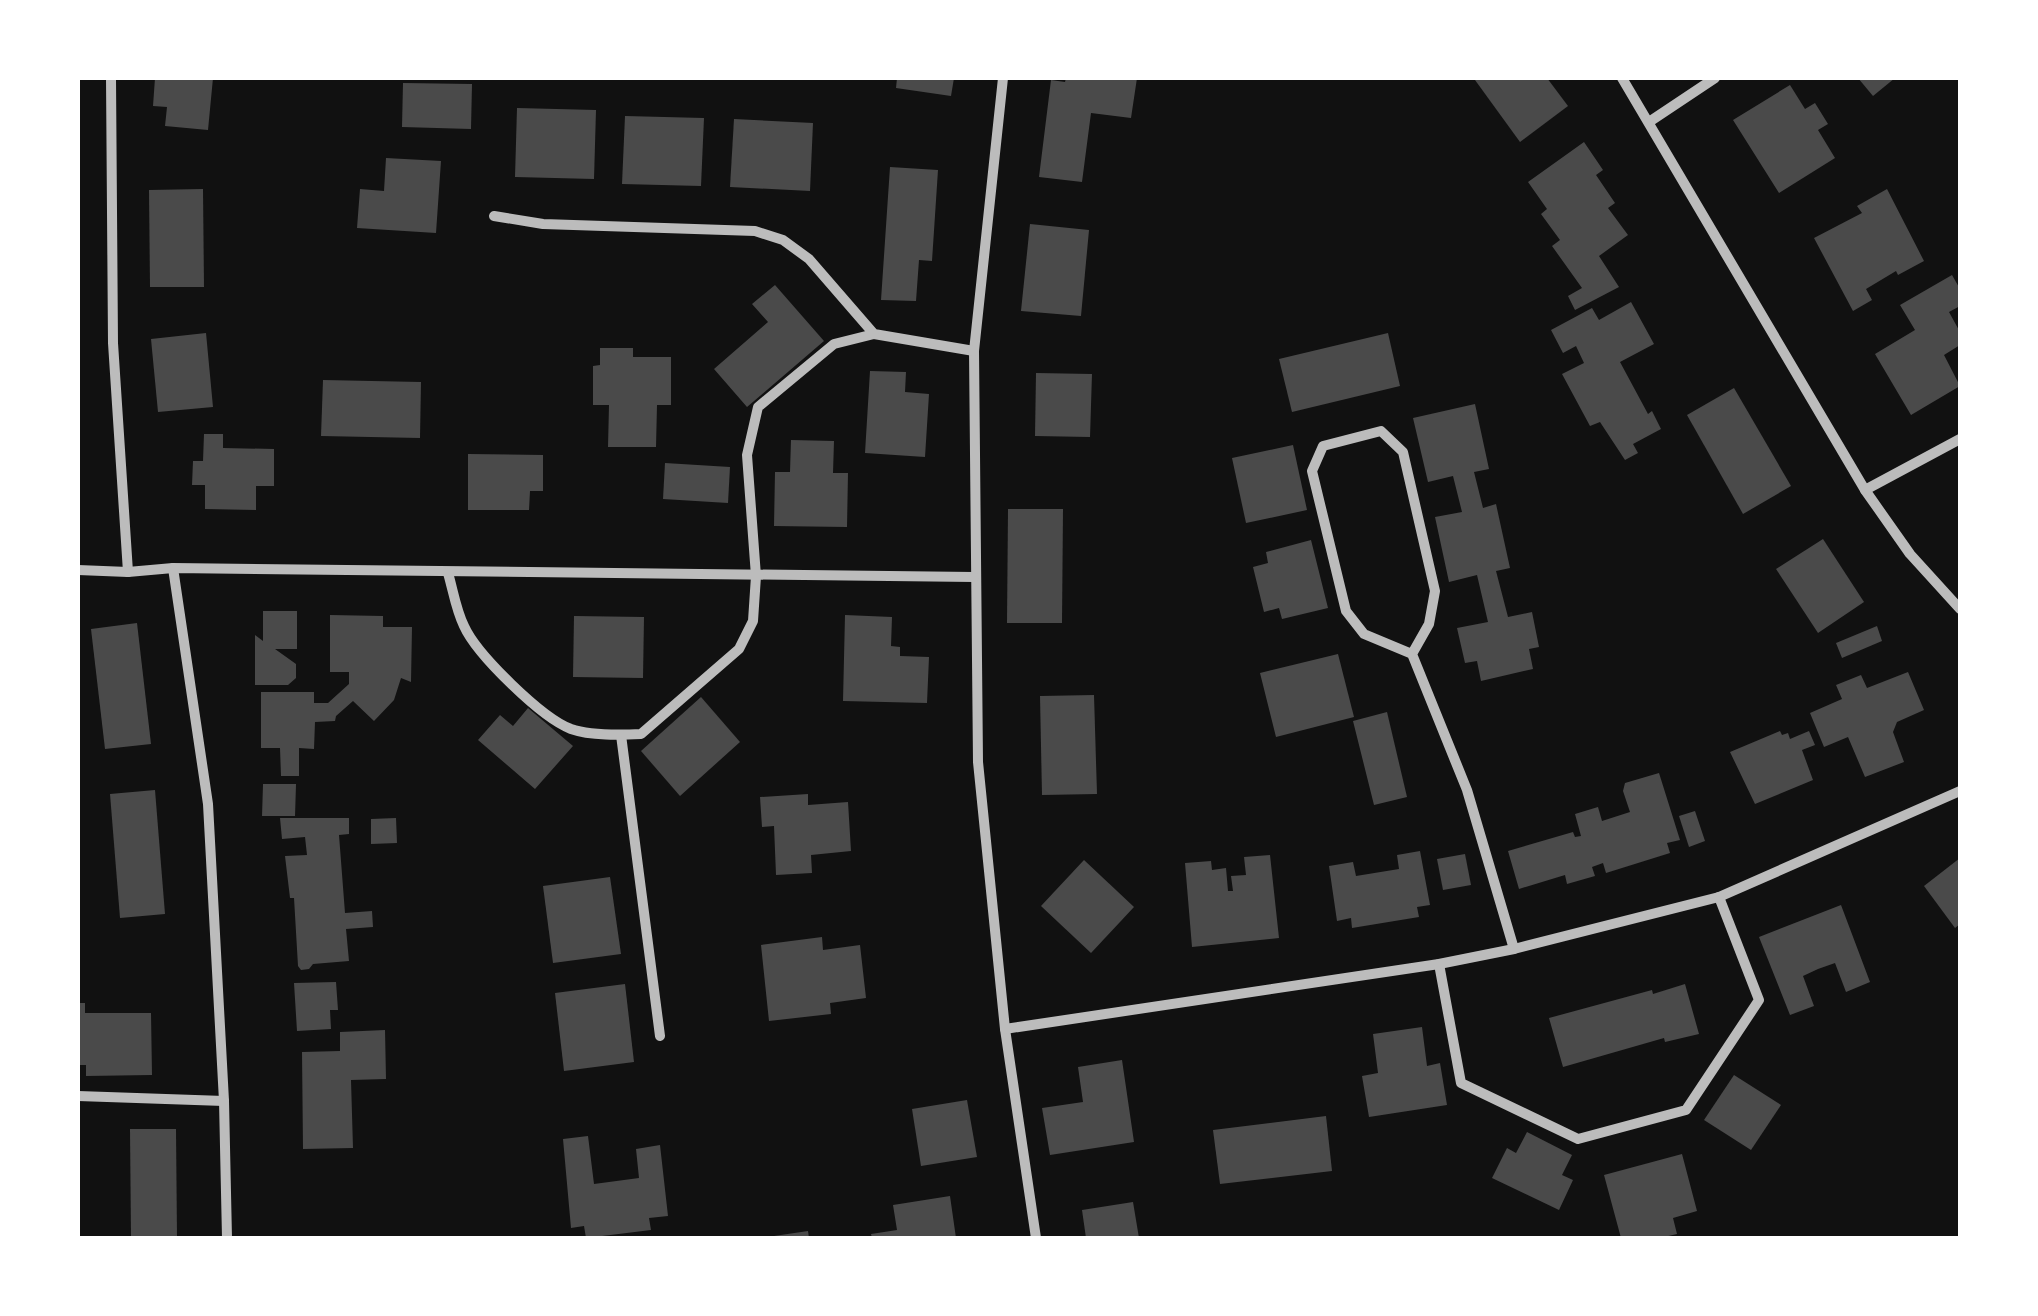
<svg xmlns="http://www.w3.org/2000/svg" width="2038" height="1316" viewBox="0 0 2038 1316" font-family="Montserrat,sans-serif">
<rect width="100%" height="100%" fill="#111"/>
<g fill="#4a4a4a">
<polygon points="155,78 213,78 208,130 165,126 167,107 153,106"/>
<polygon points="897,78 954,78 951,96 896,88"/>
<polygon points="1066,78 1137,78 1131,118 1091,113 1082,182 1039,177 1051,80 1065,82"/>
<polygon points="1479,78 1547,78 1568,106 1520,142 1475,80"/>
<polygon points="1858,78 1895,78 1873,96"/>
<polygon points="403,83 472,84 471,129 402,127"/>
<polygon points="1790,85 1805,109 1815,103 1828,124 1818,130 1835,158 1779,193 1733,120"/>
<polygon points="517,108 596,110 594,179 515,177"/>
<polygon points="625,116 704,118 701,186 622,184"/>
<polygon points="734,119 813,123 810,191 730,187"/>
<polygon points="1584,142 1603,170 1596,175 1615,203 1608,208 1628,235 1599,256 1619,287 1575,310 1568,296 1582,288 1552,246 1560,240 1541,214 1547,209 1528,182"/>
<polygon points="386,158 441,161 436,233 357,228 360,189 384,191"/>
<polygon points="890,167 938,170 932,261 919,260 916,301 881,300"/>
<polygon points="203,189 204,287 150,287 149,190"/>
<polygon points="1887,189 1924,261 1898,275 1896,271 1866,289 1872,300 1853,311 1814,238 1862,213 1857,206"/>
<polygon points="1030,224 1089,230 1081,316 1021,311"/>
<polygon points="1952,275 1960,289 1960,306 1949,312 1960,332 1960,345 1944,355 1960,386 1911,415 1875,354 1915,330 1900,305"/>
<polygon points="775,285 824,341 747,407 714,369 768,322 752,304"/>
<polygon points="1631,302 1654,344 1620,362 1648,414 1652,411 1661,429 1633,444 1638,453 1625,460 1600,422 1590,426 1562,374 1584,363 1576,346 1563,353 1551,330 1592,308 1599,320"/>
<polygon points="206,333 213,407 158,412 151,339"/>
<polygon points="1388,333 1400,386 1292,412 1279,359"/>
<polygon points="600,348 633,348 633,357 671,357 671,405 657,405 656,447 608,447 609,405 593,405 593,366 600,365"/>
<polygon points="870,371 906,372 905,392 929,394 925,457 865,453"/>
<polygon points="1036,373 1092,374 1090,437 1035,436"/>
<polygon points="323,380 421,382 420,438 321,436"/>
<polygon points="1734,388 1791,486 1743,514 1687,415"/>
<polygon points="1475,404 1489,469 1474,472 1483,508 1496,504 1510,568 1496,571 1508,617 1532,612 1539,647 1529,649 1533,669 1481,681 1477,661 1465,663 1457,628 1488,622 1477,575 1449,582 1435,517 1462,512 1453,476 1428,482 1413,418"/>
<polygon points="204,434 223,434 223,448 274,449 274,486 256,486 256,510 205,509 205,485 192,485 193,461 203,461"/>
<polygon points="791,440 834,441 833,473 848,473 847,527 774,526 775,472 790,472"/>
<polygon points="1293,445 1307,510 1246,523 1232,458"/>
<polygon points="468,454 543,455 543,491 530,491 529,510 468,510"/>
<polygon points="665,463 730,467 728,503 663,499"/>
<polygon points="1008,509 1063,509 1062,623 1007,623"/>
<polygon points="1823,539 1864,602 1818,633 1776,569"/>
<polygon points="1311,540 1328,608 1282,619 1279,608 1264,612 1253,567 1268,563 1266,552"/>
<polygon points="263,611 297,611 297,649 275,649 296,664 296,678 288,685 255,685 255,635 263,641"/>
<polygon points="330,615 383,616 383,627 412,627 411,682 401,678 394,700 374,721 353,701 336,716 335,721 315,722 314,749 299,748 299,776 281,776 280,748 261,748 261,692 314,692 314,703 328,703 349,684 349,672 330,672"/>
<polygon points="845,615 892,617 891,646 900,647 900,656 929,657 927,703 843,701"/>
<polygon points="574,616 644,617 643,678 573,677"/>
<polygon points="137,623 151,744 105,749 91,629"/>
<polygon points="1877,626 1882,641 1842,658 1836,643"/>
<polygon points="1338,654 1354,717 1276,737 1260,673"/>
<polygon points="1908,672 1924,710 1897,722 1893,732 1904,762 1865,777 1848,737 1824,747 1810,713 1842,699 1836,685 1861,675 1867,688"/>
<polygon points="1094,695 1097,794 1042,795 1040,696"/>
<polygon points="701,697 740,742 680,796 641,751"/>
<polygon points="528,708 573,746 535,789 478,740 500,715 513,726"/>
<polygon points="1387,712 1407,797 1374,805 1353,721"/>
<polygon points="1780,731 1782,735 1788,733 1790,739 1809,731 1815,745 1802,750 1813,780 1755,804 1730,752"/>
<polygon points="1659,773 1680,840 1667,843 1670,853 1606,873 1603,863 1592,867 1595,876 1567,884 1565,875 1519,889 1508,851 1573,832 1575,837 1581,836 1575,814 1598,807 1602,821 1630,812 1623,791 1625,783"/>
<polygon points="263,784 296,784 295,816 262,816"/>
<polygon points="155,790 165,914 120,918 110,794"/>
<polygon points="808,794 808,805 848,802 851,851 811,855 812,873 776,875 774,826 762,827 760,797"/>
<polygon points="1695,811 1705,841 1689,847 1679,816"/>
<polygon points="280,818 349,818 349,834 339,835 345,913 372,911 373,927 346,929 349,961 313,964 309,969 301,970 298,966 294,898 290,898 285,856 307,855 305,837 282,839"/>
<polygon points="396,818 397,843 371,844 371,819"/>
<polygon points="1420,851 1430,905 1417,907 1419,917 1352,928 1351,918 1337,921 1329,866 1353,862 1356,876 1399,869 1397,855"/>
<polygon points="1465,854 1471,885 1443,890 1437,859"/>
<polygon points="1270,855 1279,938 1192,947 1185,863 1211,861 1212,870 1226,868 1228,891 1233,891 1231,876 1246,875 1244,857"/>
<polygon points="1960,858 1960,924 1955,928 1924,886"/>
<polygon points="1084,860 1134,907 1091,953 1041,906"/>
<polygon points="610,877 621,954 553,963 543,886"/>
<polygon points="1841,905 1870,982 1846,992 1835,963 1818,969 1803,976 1814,1006 1790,1015 1759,937"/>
<polygon points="822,937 823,950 860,945 866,998 830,1003 831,1014 769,1021 761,945"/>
<polygon points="336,982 338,1010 330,1010 331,1029 297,1031 294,983"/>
<polygon points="625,984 634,1062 564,1071 555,993"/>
<polygon points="1685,984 1699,1034 1665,1042 1664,1038 1563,1067 1549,1018 1652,990 1653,994"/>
<polygon points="78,1003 85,1003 85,1013 151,1013 152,1075 86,1076 86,1065 78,1065"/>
<polygon points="1422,1027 1427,1066 1440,1063 1447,1105 1369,1117 1362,1076 1378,1073 1373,1034"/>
<polygon points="385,1030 386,1079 351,1080 353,1148 303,1149 302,1052 340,1051 340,1032"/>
<polygon points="1122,1060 1134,1142 1050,1155 1042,1108 1083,1102 1078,1067"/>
<polygon points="1734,1075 1781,1105 1751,1150 1704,1120"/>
<polygon points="967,1100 977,1157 921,1166 912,1109"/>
<polygon points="1326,1116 1332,1171 1220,1184 1213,1130"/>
<polygon points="130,1129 176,1129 177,1238 131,1238"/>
<polygon points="1527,1132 1572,1155 1562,1175 1573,1180 1559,1210 1492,1178 1507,1148 1516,1153"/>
<polygon points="588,1136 594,1184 639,1178 636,1149 660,1145 668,1216 649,1218 651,1230 586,1238 584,1226 571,1228 563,1139"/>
<polygon points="1682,1154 1697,1211 1673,1218 1677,1234 1660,1238 1621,1238 1604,1175"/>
<polygon points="950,1196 956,1238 872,1238 871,1234 897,1230 893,1205"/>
<polygon points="1133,1202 1139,1238 1086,1238 1082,1210"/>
<polygon points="808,1231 809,1238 774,1238 774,1236"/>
</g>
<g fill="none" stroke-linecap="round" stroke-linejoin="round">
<g stroke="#bcbcbc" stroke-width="10">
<polyline points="111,78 113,343 128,572"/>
<polyline points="1003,78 974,351 978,762 1005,1029 1036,1238"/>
<polyline points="1622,78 1865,490 1910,554 1960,609"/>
<polyline points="1649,122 1715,78"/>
<polyline points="494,216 543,224 755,231 783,240 809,259 874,334 974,351"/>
<polyline points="1865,490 1960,439"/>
<polyline points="173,568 208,804 224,1101 227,1238"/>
<polyline points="78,570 128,572 173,568 974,577"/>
<path d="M448,573C453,590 456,610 464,626C477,655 542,718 571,729C591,736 620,735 641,734L739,649L753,621L756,576L747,455L758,407L834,344L874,334"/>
<polyline points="1412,654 1364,634 1346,611 1312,471 1323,446 1381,431 1403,452 1435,591 1429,624 1412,654 1467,790 1514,949"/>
<polyline points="621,735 660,1036"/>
<polyline points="1439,964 1461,1083 1578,1139 1686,1110 1759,1000 1719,897"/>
<polyline points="1005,1029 1439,964 1514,949 1719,897 1960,791"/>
<polyline points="78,1096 224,1101"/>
</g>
</g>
<rect width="2038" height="1316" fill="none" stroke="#ffffff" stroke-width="160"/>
</svg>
